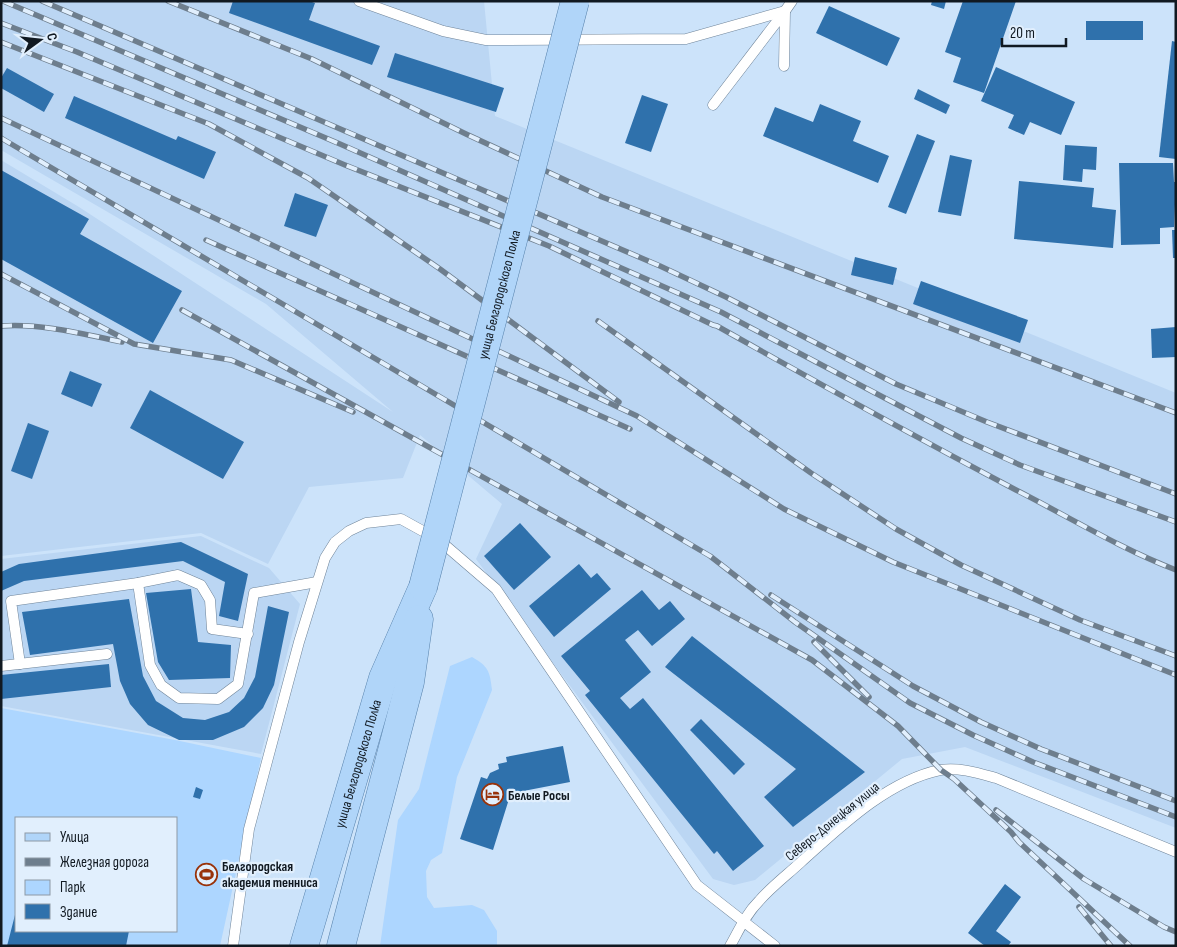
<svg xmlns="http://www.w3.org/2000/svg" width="1177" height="947" viewBox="0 0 1177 947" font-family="'Sofia Sans Condensed',sans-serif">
<rect width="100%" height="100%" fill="#cce3fa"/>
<g fill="#bbd6f3">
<polygon points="1,1 484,1 495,116 1176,393 1176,828 965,747 902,759 755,880 734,885 713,879 476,559 502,504 420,435 403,478 309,487 268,564 201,533 1,556 1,160 79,207 393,412 266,304 1,150"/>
<polygon points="201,536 269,568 300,604 261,754 1,706 1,559"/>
</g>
<g fill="#add6ff" fill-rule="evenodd">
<path d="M472,657C488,666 490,671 492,690L457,777L442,853L431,860L426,871L427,897L434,908L472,905L484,910L497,931V946H380L398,820L419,789L450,666Z"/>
<path d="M1,708L175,740L261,758L220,946H1ZM16,818H176V931H16Z"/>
</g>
<g fill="#2f71ac">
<polygon points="233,1 309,1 315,3 309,20 380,46 372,65 229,13"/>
<polygon points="932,1 946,1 944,9 931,5"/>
<polygon points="963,1 1016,1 984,93 953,82 961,58 945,52"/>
<polygon points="829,6 900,38 887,66 816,33"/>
<rect x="1086" y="21" width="57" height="19"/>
<polygon points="1172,41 1176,42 1176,159 1159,157"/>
<polygon points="395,53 504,88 496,112 387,77"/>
<polygon points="996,67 1075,102 1061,135 1030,122 1024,135 1008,128 1014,115 981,101"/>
<polygon points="7,68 54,94 44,112 1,88 1,78"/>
<polygon points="918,89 950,105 946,114 914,99"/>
<polygon points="642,95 668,104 651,152 625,143"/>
<polygon points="74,96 176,140 178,136 216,152 204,179 65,118"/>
<polygon points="820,104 861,121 853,141 889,156 878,183 763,136 775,107 813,122"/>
<polygon points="917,134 935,141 906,214 888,207"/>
<polygon points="1065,145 1097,147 1096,170 1083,169 1082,182 1063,180"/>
<polygon points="950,155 972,160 961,216 938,212"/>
<polygon points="1119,163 1173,163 1174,182 1176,182 1174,227 1160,228 1160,244 1121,245"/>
<polygon points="1,170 89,219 80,234 182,291 153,343 1,259"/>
<polygon points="1019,181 1094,188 1092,207 1116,210 1113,248 1014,239"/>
<polygon points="295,193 328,205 316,237 284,226"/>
<polygon points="1172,230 1176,230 1176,258 1173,258"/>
<polygon points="855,257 897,268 893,285 851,275"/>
<polygon points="921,281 1028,320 1020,343 913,304"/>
<polygon points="1176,327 1176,357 1152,358 1151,329"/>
<polygon points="70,371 102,384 92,407 61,394"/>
<polygon points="150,390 244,442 223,479 130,428"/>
<polygon points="28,423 49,431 32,479 11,471"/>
<polygon points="520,523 551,557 514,590 484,556"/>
<polygon points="181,542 248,574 238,621 219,616 225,582 183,561 24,581 1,591 1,572 19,564"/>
<polygon points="579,564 591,578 597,573 611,589 554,637 529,606"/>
<polygon points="191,589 198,642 231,645 230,678 169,680 158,662 146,593"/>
<polygon points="642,590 659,610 670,601 685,619 652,646 638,630 625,640 651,672 620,698 630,709 643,698 764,846 733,871 717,851 714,854 585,695 590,691 561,656"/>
<polygon points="129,599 143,676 156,701 183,718 205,720 229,712 244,698 255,677 268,606 289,612 274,685 263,708 244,727 213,740 179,740 148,725 130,704 120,681 113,644 30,655 22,612"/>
<polygon points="692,636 865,772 793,827 764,797 796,769 665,667"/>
<polygon points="109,664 111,687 1,699 1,675"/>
<polygon points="701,719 745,764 734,775 690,730"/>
<polygon points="563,746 570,782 513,793 509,799 493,850 460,839 481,777 487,779 490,773 499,769 498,764 507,762 506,757"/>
<polygon points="196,787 203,790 200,799 193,797"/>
<polygon points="1005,884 1021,897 996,931 1011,942 1008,946 985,946 968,933"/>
<polygon points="16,911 16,931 129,931 126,946 7,946"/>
</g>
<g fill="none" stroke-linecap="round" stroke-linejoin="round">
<defs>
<g id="service">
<polyline points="359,1 443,31 486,40 686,39 785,11 792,1"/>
<polyline points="713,105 785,11 784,66"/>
<polyline points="138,583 150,665 161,685 179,698 218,699 238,684 254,593 317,582"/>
<polyline points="20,664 11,601 138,583 178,575 201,585 210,600 212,629 248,634"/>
<polyline points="1,666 107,654"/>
<polyline points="233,946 249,829 299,642 325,558 335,542 349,531 366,523 401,519 439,540 496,589 697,885 775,946"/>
<path d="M730,946C739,930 746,914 759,901C771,887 787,875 801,862C840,827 887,781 940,770C959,767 978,773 996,778L1176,852"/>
</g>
<g id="primary">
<path id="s1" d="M304,946L383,678L423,587"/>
<polyline points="341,946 410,682 419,619"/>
</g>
</defs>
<use href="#service" stroke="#6f8499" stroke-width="11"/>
<use href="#primary" stroke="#5681ab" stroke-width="29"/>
<use href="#service" stroke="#fff" stroke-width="10"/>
<use href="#primary" stroke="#b0d5f9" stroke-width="28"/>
<defs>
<g id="rail">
<polyline points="3,1 340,144 721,312 961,438 1020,465 1176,522"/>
<polyline points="42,1 660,266 726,297 896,384 987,422 1176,494"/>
<polyline points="168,1 312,59 466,134 602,197 1176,413"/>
<path d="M1,23L77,52L345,165L549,246L713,325L717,326C816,382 916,437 1016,490C1069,517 1121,549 1176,570"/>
<polyline points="1,42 209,124 308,178 440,269 619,402"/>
<polyline points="1,118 637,416 784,509 893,562 1176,675"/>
<polyline points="1,138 710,556 795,622 910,703 973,735 1033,762 1176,817"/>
<polyline points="206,240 630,429"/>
<polyline points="1,274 134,344 231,360 353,412"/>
<polyline points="182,310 812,660 898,726 941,770 954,779 1011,832 1019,842 1130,946"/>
<polyline points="598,321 811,473 896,529 961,565 1080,620 1176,656"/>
<path d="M1,326C41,323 83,334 122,342"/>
<polyline points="771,595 913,686 981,722 1041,749 1176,801"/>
<polyline points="814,642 869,697"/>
<polyline points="996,810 1084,879 1164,927 1176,932"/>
<polyline points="1079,907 1111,946"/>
</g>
</defs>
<use href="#rail" stroke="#6e7e8d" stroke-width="5.5"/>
<use href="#rail" stroke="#e1effd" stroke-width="4" stroke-dasharray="11" stroke-linecap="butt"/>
<defs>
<g id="primary-bridge">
<path id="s2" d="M423,587L575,1"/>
</g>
</defs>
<use href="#primary-bridge" stroke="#5681ab" stroke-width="29" stroke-linecap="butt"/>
<use href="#primary-bridge" stroke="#b0d5f9" stroke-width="28"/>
</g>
<defs>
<symbol id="hotel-ring" viewBox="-11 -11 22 22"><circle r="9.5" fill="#e1effd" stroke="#98320a" stroke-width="1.5"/><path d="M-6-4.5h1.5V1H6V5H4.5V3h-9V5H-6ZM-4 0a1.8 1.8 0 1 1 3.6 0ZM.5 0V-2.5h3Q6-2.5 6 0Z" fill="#98320a"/></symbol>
<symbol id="stadium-ring" viewBox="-11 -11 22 22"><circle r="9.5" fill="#e1effd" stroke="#98320a" stroke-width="1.5"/><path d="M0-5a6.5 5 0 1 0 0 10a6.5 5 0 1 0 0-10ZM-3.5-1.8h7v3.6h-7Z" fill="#98320a"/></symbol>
</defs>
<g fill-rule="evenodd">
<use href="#hotel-ring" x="480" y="782" width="25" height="25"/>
<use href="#stadium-ring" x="194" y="862" width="25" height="25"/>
</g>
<g text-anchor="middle" stroke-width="4.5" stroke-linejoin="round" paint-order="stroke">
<g font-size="14" fill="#111921" stroke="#e1effd">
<text dy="5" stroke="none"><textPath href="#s2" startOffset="302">улица Белгородского Полка</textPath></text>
<text dy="5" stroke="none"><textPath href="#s1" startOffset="190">улица Белгородского Полка</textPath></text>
<text transform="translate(832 821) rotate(-39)" y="5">Северо-Донецкая улица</text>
</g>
<g font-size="14" font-weight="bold" fill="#111921" stroke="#e1effd" text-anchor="start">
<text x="508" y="800">Белые Росы</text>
<text x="222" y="871">Белгородская<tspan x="222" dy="16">академия тенниса</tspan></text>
</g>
</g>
<rect width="1177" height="947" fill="none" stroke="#111921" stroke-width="5"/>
<rect x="15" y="817" width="162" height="115" fill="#e1effd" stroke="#8e99a5"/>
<rect x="25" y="833" width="25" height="8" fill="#b0d5f9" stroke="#8e99a5"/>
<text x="60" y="842" font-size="15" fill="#111921">Улица</text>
<rect x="25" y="858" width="25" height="8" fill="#6e7e8d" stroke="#8e99a5"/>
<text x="60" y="867" font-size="15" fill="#111921">Железная дорога</text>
<rect x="25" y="880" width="25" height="15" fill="#add6ff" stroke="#8e99a5"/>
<text x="60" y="892" font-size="15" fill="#111921">Парк</text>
<rect x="25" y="904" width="25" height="15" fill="#2f71ac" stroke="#8e99a5"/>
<text x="60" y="917" font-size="15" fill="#111921">Здание</text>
<g transform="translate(40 40) rotate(75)" stroke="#e1effd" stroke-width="4" paint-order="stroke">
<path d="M0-4L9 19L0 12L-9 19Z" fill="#111921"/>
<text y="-8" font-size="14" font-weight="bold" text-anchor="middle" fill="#111921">С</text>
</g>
<path d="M1002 38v8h64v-8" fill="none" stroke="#111921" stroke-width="2.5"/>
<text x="1010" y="38" font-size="15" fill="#111921" stroke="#e1effd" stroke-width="4" paint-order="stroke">20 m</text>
</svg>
